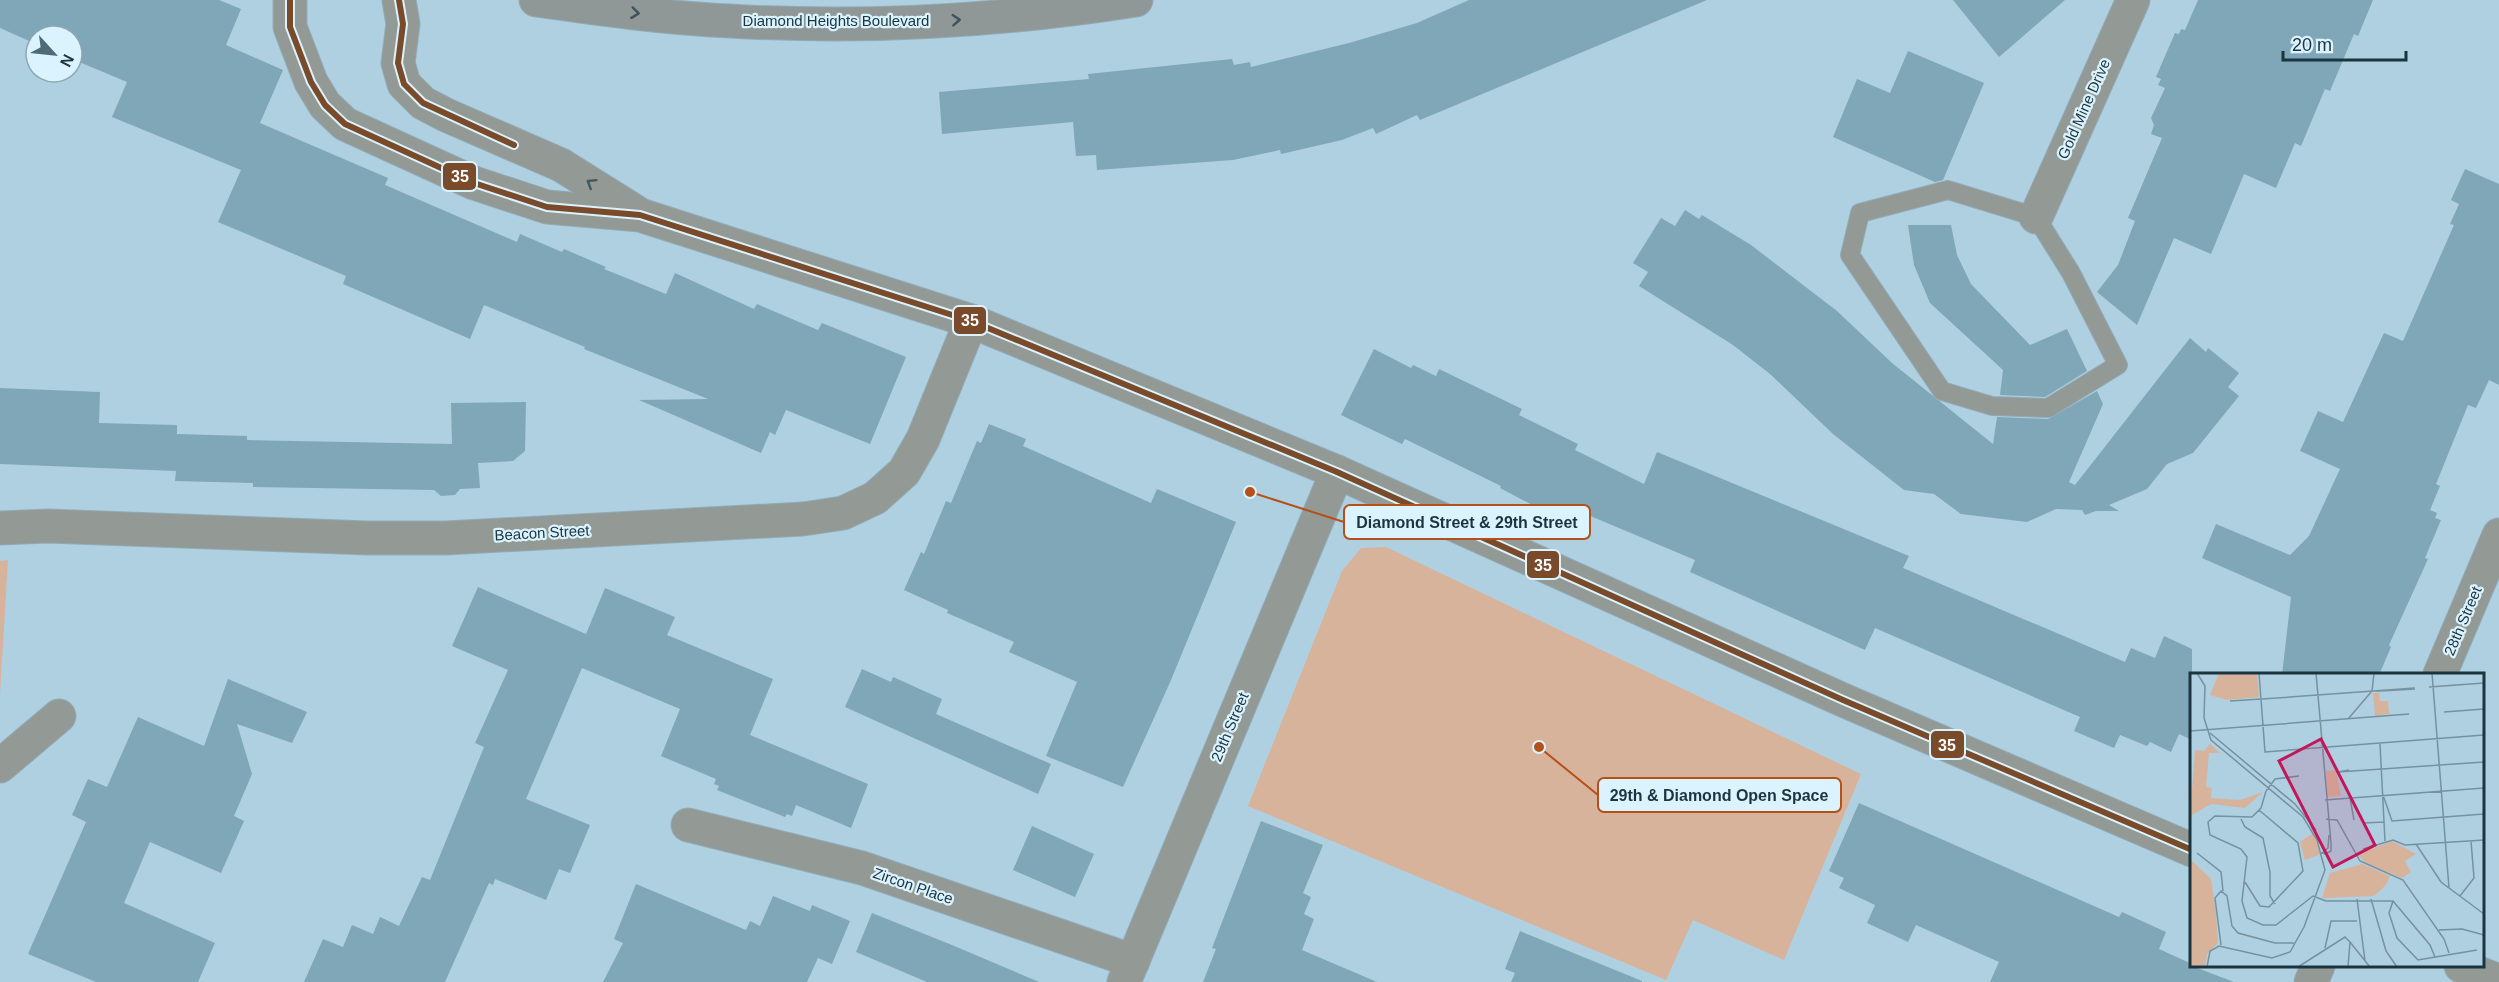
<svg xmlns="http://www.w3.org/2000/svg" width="2499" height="982" viewBox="0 0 2499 982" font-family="Arial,sans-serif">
<rect width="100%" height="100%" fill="#afd0e1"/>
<g fill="#d8b39c">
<polygon points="1386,547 1861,774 1784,960 1693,920 1666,980 1248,806 1342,571 1361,548"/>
<polygon points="8,560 0,695 0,561"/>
</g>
<g fill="#7fa7b8">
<polygon points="0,0 219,0 241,9 226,45 283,70 260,123 388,178 385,185 517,242 520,234 562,252 564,249 606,267 604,269 666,294 675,273 754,309 757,304 818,330 822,323 906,357 870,444 786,410 775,435 770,432 761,453 639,400 708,399 584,349 585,347 484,305 470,339 343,284 346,276 218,222 241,170 112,117 127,82 72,59 72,36 36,36 36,44 0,28"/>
<polygon points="1469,0 1707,0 1420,120 1417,115 1376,134 1373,128 1342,140 1281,154 1280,150 1233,160 1097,170 1096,155 1076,156 1073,122 942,134 939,92 1089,79 1088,74 1232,59 1234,65 1250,62 1251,67 1349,43 1417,23"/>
<polygon points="1953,0 2065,0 1999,57"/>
<polygon points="2198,0 2373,0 2358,36 2354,34 2330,91 2325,89 2301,146 2295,143 2276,188 2244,174 2211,254 2174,238 2137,325 2097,292 2118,265 2135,221 2128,218 2162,138 2151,134 2154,125 2151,118 2165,88 2158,85 2161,79 2156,77 2175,33 2179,34 2181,29 2185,30"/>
<polygon points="1908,51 1984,83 1943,180 1935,182 1833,137 1857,79 1890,93"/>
<polygon points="2465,169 2499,184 2499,385 2489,380 2476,408 2468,405 2436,484 2440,486 2430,510 2437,513 2435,518 2441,520 2425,558 2428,559 2389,645 2391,647 2379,675 2282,675 2291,597 2202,558 2216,524 2290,555 2309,536 2340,469 2300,451 2318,411 2343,422 2384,333 2403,341 2454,225 2450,224 2459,204 2451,200"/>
<polygon points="1685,210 1699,219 1702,215 1751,245 1837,311 1892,363 1993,444 1997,417 2048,419 2097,391 2103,404 2069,482 2075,485 2190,338 2206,352 2208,348 2239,373 2228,387 2239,396 2193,453 2167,464 2147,489 2109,505 2119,511 2096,511 2085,515 2082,510 2056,509 2027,522 1961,514 1934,494 1904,490 1833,434 1770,374 1733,345 1639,286 1648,272 1633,263 1661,218 1675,226"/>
<polygon points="1908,225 1951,225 1957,255 1971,284 2030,345 2067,329 2087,371 2045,397 2000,395 2003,370 1930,303 1914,265"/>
<polygon points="1374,349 1411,368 1413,365 1436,376 1439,369 1522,409 1519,415 1578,444 1575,450 1644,484 1657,452 1909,556 1903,568 2125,662 2131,648 2155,658 2164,636 2192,649 2192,740 2179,734 2171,752 2150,742 2147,746 2120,735 2114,748 2074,731 2080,717 1875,628 1865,650 1690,572 1695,560 1588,515 1580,530 1500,488 1501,486 1405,439 1402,444 1341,415"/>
<polygon points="0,388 100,392 99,423 177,425 177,434 247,436 247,440 452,444 451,403 526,402 525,451 513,461 478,463 480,488 460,489 455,495 441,496 434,490 253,487 253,483 175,481 176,471 0,464"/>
<polygon points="989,424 1026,439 1023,446 1151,503 1157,489 1236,522 1171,680 1123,787 1046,756 1077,682 1009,652 1014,642 947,613 948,610 904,590 921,552 924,554 946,501 951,503 977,441 981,443"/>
<polygon points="478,587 586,634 605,588 675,617 667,635 773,679 750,735 868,784 851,828 796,805 792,816 787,814 785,817 717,790 719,786 714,784 716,779 661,756 680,709 582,668 526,799 590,825 570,873 559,869 546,900 495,879 493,885 489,883 445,982 304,982 323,939 343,947 352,925 373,934 380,917 399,926 422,877 430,880 484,747 475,743 508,670 452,646"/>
<polygon points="862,669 891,682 893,677 942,699 936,714 1051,764 1038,794 845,707"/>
<polygon points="228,679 307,712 292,743 237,724 252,774 234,816 244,821 221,873 150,842 124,903 215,943 198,982 96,982 28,954 86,822 72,815 88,779 107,787 138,717 204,746"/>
<polygon points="1859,803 2119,917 2122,912 2166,932 2159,949 2192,964 2192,966 2234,982 1990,982 1999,962 1916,925 1908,942 1867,923 1875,905 1839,888 1844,878 1829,871"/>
<polygon points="1261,821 1323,845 1303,893 1311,897 1304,914 1314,919 1302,950 1377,982 1203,982 1216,949 1212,948"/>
<polygon points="1032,826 1094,854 1075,897 1013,870"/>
<polygon points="636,884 746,930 750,921 760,926 773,896 810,911 812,905 850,921 832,964 818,958 807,982 603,982 623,943 614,939"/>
<polygon points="872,913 952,945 1039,982 927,982 856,952"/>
<polygon points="1520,931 1642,981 1642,982 1511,982 1515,973 1505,969"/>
</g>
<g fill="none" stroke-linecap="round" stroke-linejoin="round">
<defs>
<polygon id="lane" points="1948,190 2036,217 2071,273 2118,365 2048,408 1992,406 1942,391 1850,255 1860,213"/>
<g id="street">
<polyline points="290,0 290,27 311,82 325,105 345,124 474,183 547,207 640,215 971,321 1337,472 1843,700 2192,850"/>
<polyline points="399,0 403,24 398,63 404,84 423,103 446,115 561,165 636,212"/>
<polyline points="2036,217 2133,0"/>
<polyline points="0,528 48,526 368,538 446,538 803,519 843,513 875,498 904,472 923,439 971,321"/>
<polyline points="2440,674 2499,535"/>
<polyline points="0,766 59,716"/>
<polyline points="688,825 862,868 1133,961"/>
<polyline points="2461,966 2499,981"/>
<polyline points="1124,982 1337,472"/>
<polyline points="2311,982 2318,966"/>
</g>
<path id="secondary" d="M536,0C600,9 665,18 730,21C866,29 1002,21 1136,0"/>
</defs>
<use href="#lane" stroke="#92acb9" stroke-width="20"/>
<use href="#street" stroke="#92acb9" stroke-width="35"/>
<use href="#secondary" stroke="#92acb9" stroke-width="35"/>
<use href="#lane" stroke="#939994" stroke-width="18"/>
<use href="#street" stroke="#939994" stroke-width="33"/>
<use href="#secondary" stroke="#8f9896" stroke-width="33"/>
<defs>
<g id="bus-1">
<polyline points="290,0 290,27 311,82 325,105 345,124 474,183 547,207 640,215 971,321 1337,472 1843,700 2192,850"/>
<polyline points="399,0 403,24 398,63 404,84 423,103 514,145"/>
</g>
</defs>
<use href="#bus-1" stroke="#dbf3ff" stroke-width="10"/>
<use href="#bus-1" stroke="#7a4b2a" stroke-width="6"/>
</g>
<defs><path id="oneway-chevron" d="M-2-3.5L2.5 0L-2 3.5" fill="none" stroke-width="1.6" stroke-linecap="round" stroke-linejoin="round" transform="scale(1.5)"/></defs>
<g stroke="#3e5259">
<use href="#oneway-chevron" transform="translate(635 13) rotate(7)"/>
<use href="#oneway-chevron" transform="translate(956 20) rotate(-4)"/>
</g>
<use stroke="#45575d" href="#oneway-chevron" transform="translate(591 183) rotate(-148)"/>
<g text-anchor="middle" stroke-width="4.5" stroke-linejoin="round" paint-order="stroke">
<g font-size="15" fill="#1b343f" stroke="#dbf3ff">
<text x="836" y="26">Diamond Heights Boulevard</text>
<text transform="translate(2084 109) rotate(-66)" y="5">Gold Mine Drive</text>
<text transform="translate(542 533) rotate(-3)" y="5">Beacon Street</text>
<text transform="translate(2463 621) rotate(-67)" y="5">28th Street</text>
<text transform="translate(1230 727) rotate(-67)" y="5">29th Street</text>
<text transform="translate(913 886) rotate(19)" y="5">Zircon Place</text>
</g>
</g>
<g transform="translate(2190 673)">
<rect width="294" height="294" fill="#afd0e1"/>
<path d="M29,0H67L69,24L37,27L20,22ZM183,20H189L190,28H198L199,41L185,43ZM20,71L30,80H19L16,114L22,115L21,125L50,127L73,119L55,135L21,131L0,143L5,77L14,78ZM146,97L151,123L137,124L136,98ZM123,160L131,181L115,187L110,169ZM202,168L226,181L215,188L221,199L212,205L177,191L167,181ZM0,186L21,206L26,240L28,270L17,281L15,294H0ZM172,191L200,203L196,212L184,223L132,225L140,200Z" fill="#d8b39c"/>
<path fill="none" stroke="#7492a0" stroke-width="1.5" d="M7,0L15,13L14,45L21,67L113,144L127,167L135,197L114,254L100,279L82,285L29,273L20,278L17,294M69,0L75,79L294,62M126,0L141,170V178L135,181L132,180L138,175L139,162M242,0L259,215M239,14L294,10M190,18L225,16M72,26L225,15M40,28L71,26M254,39L294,36M158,46L182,18L184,0M0,58L219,41M20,60L105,131L126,157M190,71L195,168M159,97L148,99L294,89M109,103L85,106L76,118L71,135L62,144L25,143L18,149L20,162L51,176L57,184L52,228L57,245L73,252H86L123,223L136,228H203L240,272L245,284M193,122L202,148L294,141M160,125L164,147M135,127L294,115M51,146L55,154L73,165L80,199V223L85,231M136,146L147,147L170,188L213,207L254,266L259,280M174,150L194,149M226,171L251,209L294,241M173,176L203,167L215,172L294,167M7,180L31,199L33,218M55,209L70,233L79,234L113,198L108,170L69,137M270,223L284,205L281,168M167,226L175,288M181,226L196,278L207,294M203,228L199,240L207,265L228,287L287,277M249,257L272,256L294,262M160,269L180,294M31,272L25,225L31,218L37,223L42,253L48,260L85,270H104M135,275L141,248H167M108,294L155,264L160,269L158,294"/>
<path fill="#c2185b" fill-opacity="0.15" stroke="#c2185b" stroke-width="3" d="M131,66L185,172L143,194L89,88Z"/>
<rect width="294" height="294" fill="none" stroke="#1b343f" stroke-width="3"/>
</g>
<path fill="none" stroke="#b55019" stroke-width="2" d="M1250 492L1344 522M1539 747L1598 795"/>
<g fill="#b55019" stroke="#dbf3ff" stroke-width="2">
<circle cx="1250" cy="492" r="6"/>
<circle cx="1539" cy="747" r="6"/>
</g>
<g fill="#dbf3ff" stroke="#b55019" stroke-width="2">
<rect x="1344" y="505" width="246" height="34" rx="6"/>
<rect x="1598" y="778" width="243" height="34" rx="6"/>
</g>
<g font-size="16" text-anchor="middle" font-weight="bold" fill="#1b343f">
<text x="1467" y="528">Diamond Street &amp; 29th Street</text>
<text x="1719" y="801">29th &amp; Diamond Open Space</text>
</g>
<g stroke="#dbf3ff" stroke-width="2">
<rect x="442" y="162" width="35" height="29" rx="6" fill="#7a4b2a"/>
<rect x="953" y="306" width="34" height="29" rx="6" fill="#7a4b2a"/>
<rect x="1526" y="550" width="34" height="29" rx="6" fill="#7a4b2a"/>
<rect x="1930" y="730" width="35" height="29" rx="6" fill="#7a4b2a"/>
</g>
<g font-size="16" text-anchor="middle" font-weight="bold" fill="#fff">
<text x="460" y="182">35</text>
<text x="970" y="326">35</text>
<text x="1543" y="571">35</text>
<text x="1947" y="751">35</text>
</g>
<g transform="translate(54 54) rotate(117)"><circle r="28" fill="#dbf3ff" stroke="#8ea7b2" stroke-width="1.5"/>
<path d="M0-4.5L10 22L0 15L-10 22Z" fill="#4f6b78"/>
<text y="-9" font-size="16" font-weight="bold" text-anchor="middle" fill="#1b343f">N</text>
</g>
<path d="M2283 51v9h123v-9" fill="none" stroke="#1b343f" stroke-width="3"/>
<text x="2292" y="51" font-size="18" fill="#1b343f" stroke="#dbf3ff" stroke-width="4.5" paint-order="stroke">20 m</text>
</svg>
